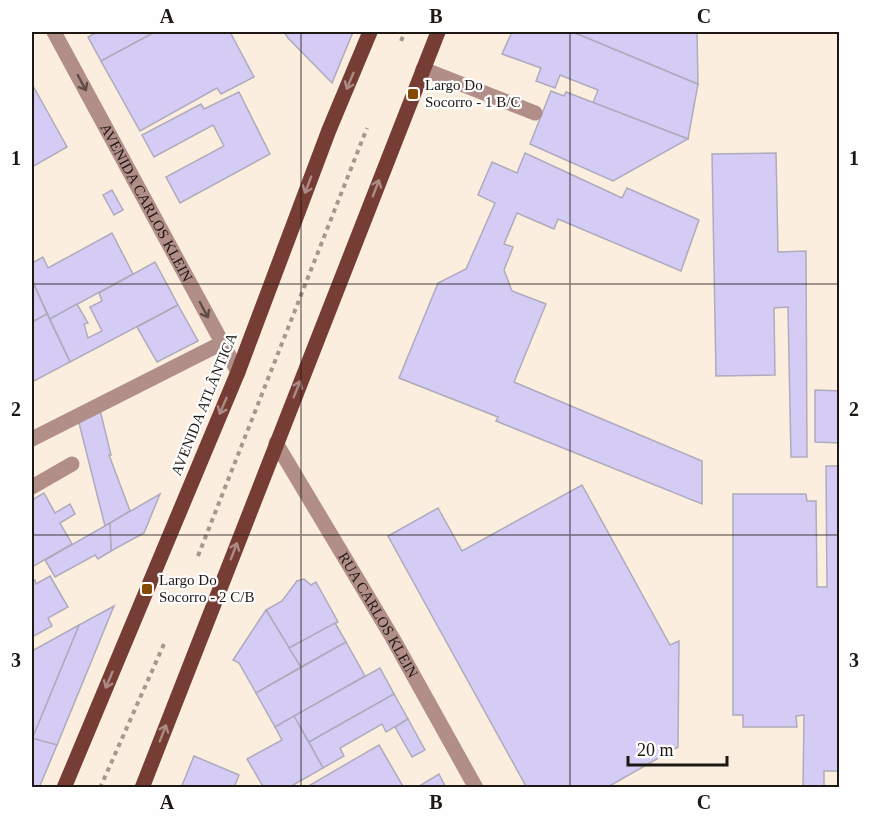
<svg xmlns="http://www.w3.org/2000/svg" width="871" height="819" viewBox="0 0 871 819" font-family="Georgia,serif">
<rect width="100%" height="100%" fill="#fbeedf"/>
<g fill="#d5ccf6" stroke="#aeabbc" stroke-width="1.5">
<polygon points="97,32 155,32 101,61 88,37"/>
<polygon points="155,32 230,32 254,77 221,94 217,88 140,131 101,61"/>
<polygon points="284,32 353,32 332,83 288,38"/>
<polygon points="512,32 573,32 698,84 688,139 593,103 598,90 560,75 555,88 536,81 541,68 502,54"/>
<polygon points="573,32 697,32 698,84"/>
<polygon points="32,84 67,147 32,167"/>
<polygon points="551,91 564,96 566,92 688,139 613,181 530,144"/>
<polygon points="239,92 270,154 180,203 166,177 224,146 213,125 154,157 142,135 201,104 204,109"/>
<polygon points="525,153 622,198 627,188 699,220 681,271 558,219 554,229 517,213 504,244 513,247 504,270 512,291 546,304 514,382 702,461 702,504 496,421 498,417 399,378 438,283 466,269 495,203 478,195 492,162 517,173"/>
<polygon points="776,153 778,252 806,251 807,457 791,457 788,307 774,308 775,375 716,376 712,154"/>
<polygon points="112,190 123,210 114,215 103,195"/>
<polygon points="112,233 133,274 50,319 32,280 32,263 43,257 48,268"/>
<polygon points="155,262 178,305 70,362 50,319 77,304 88,323 84,324 88,338 102,331 90,307 102,301 99,293"/>
<polygon points="32,280 47,314 32,322"/>
<polygon points="178,305 198,341 157,362 137,327"/>
<polygon points="47,314 70,362 32,382 32,322"/>
<polygon points="815,390 840,391 840,443 815,442"/>
<polygon points="100,410 111,455 109,455 130,511 105,526 78,419"/>
<polygon points="826,466 840,466 840,771 824,771 824,788 803,788 804,715 796,716 797,727 743,727 743,715 733,715 733,494 806,494 807,501 816,501 817,587 827,587"/>
<polygon points="582,485 670,645 679,641 678,747 606,788 527,788 388,536 438,508 462,551"/>
<polygon points="44,493 55,513 70,504 75,514 60,523 72,544 32,567 32,500"/>
<polygon points="160,494 144,533 111,551 110,523"/>
<polygon points="110,523 111,551 98,559 95,555 55,577 45,560"/>
<polygon points="50,576 68,607 48,618 52,626 32,637 32,582 35,580 36,584"/>
<polygon points="304,579 311,585 316,582 338,622 289,648 266,610 282,601 297,581"/>
<polygon points="114,606 57,745 32,739 79,625"/>
<polygon points="266,610 301,667 256,693 239,663 233,660"/>
<polygon points="335,623 346,642 301,667 289,648"/>
<polygon points="79,625 32,739 32,651"/>
<polygon points="346,642 365,676 275,727 256,693"/>
<polygon points="380,668 394,694 309,742 294,716"/>
<polygon points="394,694 408,719 386,732 382,724 340,748 344,756 323,768 309,742"/>
<polygon points="294,716 323,768 288,788 264,788 247,759 282,740 275,727"/>
<polygon points="408,719 425,750 412,757 395,727"/>
<polygon points="32,738 57,745 39,788 32,788"/>
<polygon points="379,745 404,788 305,788"/>
<polygon points="194,756 239,775 234,788 181,788"/>
<polygon points="439,774 446,788 416,788"/>
</g>
<g fill="none" stroke-linecap="round" stroke-linejoin="round">
<g stroke="#a3998e" stroke-width="4" stroke-dasharray="4.5 4.5" stroke-linecap="butt">
<polyline points="401,41 405,32"/>
<polyline points="198,556 367,128"/>
<polyline points="100,788 164,644"/>
</g>
<g stroke="#b18e88" stroke-width="15">
<polyline points="423,69 535,113"/>
<polyline points="32,439 222,343"/>
<polyline points="32,487 72,464"/>
</g>
<g stroke="#b18e88" stroke-width="15">
<path id="s1" d="M54,32L238,372"/>
<path id="s2" d="M276,443L392,637L476,788"/>
</g>
<g stroke="#763d34" stroke-width="15">
<polyline points="64,788 238,372 329,130 370,32"/>
<polyline points="142,788 438,32"/>
</g>
</g>
<defs><path id="oneway-shaft" d="M-6 0H5M1.5-3L5.5 0L1.5 3" fill="none" stroke-width="1.6" stroke-linecap="round" stroke-linejoin="round" transform="scale(1.5)"/></defs>
<g stroke="#ac8a85">
<use href="#oneway-shaft" transform="translate(350 81) rotate(113)"/>
<use href="#oneway-shaft" transform="translate(308 185) rotate(111)"/>
<use href="#oneway-shaft" transform="translate(376 188) rotate(-69)"/>
<use href="#oneway-shaft" transform="translate(297 389) rotate(-68)"/>
<use href="#oneway-shaft" transform="translate(223 406) rotate(113)"/>
<use href="#oneway-shaft" transform="translate(234 551) rotate(-69)"/>
<use href="#oneway-shaft" transform="translate(109 680) rotate(113)"/>
<use href="#oneway-shaft" transform="translate(163 733) rotate(-69)"/>
</g>
<g stroke="#604d48">
<use href="#oneway-shaft" transform="translate(82 83) rotate(62)"/>
<use href="#oneway-shaft" transform="translate(204 310) rotate(62)"/>
</g>
<path fill="none" stroke="#1d1813" stroke-width="1.5" stroke-opacity="0.55" d="M301,32V788M570,32V788M32,284H840M32,535H840"/>
<g fill="#864b02" stroke="#fefefe" stroke-width="2">
<rect x="407" y="88" width="12" height="12" rx="3"/>
<rect x="141" y="583" width="12" height="12" rx="3"/>
</g>
<g text-anchor="middle" stroke-width="4.5" stroke-linejoin="round" paint-order="stroke">
<g font-size="15" fill="#1d1813" stroke="#fefefe" text-anchor="start">
<text x="425" y="90">Largo Do<tspan x="425" dy="17">Socorro - 1 B/C</tspan></text>
<text x="159" y="585">Largo Do<tspan x="159" dy="17">Socorro - 2 C/B</tspan></text>
</g>
<g font-size="15" fill="#1d1813" stroke="#fefefe">
<text dy="5" stroke="none"><textPath href="#s1" startOffset="194">AVENIDA CARLOS KLEIN</textPath></text>
<text transform="translate(204 404) rotate(-68)" y="5">AVENIDA ATLÂNTICA</text>
<text dy="5" stroke="none"><textPath href="#s2" startOffset="200">RUA CARLOS KLEIN</textPath></text>
</g>
</g>
<rect width="871" height="819" fill="none" stroke="#fefefe" stroke-width="66"/>
<path d="M628 756v9h99v-9" fill="none" stroke="#1d1813" stroke-width="3"/>
<text x="637" y="756" font-size="18" fill="#1d1813" stroke="#fefefe" stroke-width="4.5" paint-order="stroke">20 m</text>
<rect x="33" y="33" width="805" height="753" fill="none" stroke="#1d1813" stroke-width="2"/>
<g font-size="20" text-anchor="middle" font-weight="bold" fill="#1d1813">
<text x="167" y="23">A</text>
<text x="436" y="23">B</text>
<text x="704" y="23">C</text>
<text x="16" y="165">1</text>
<text x="854" y="165">1</text>
<text x="16" y="416">2</text>
<text x="854" y="416">2</text>
<text x="16" y="667">3</text>
<text x="854" y="667">3</text>
<text x="167" y="809">A</text>
<text x="436" y="809">B</text>
<text x="704" y="809">C</text>
</g>
</svg>
